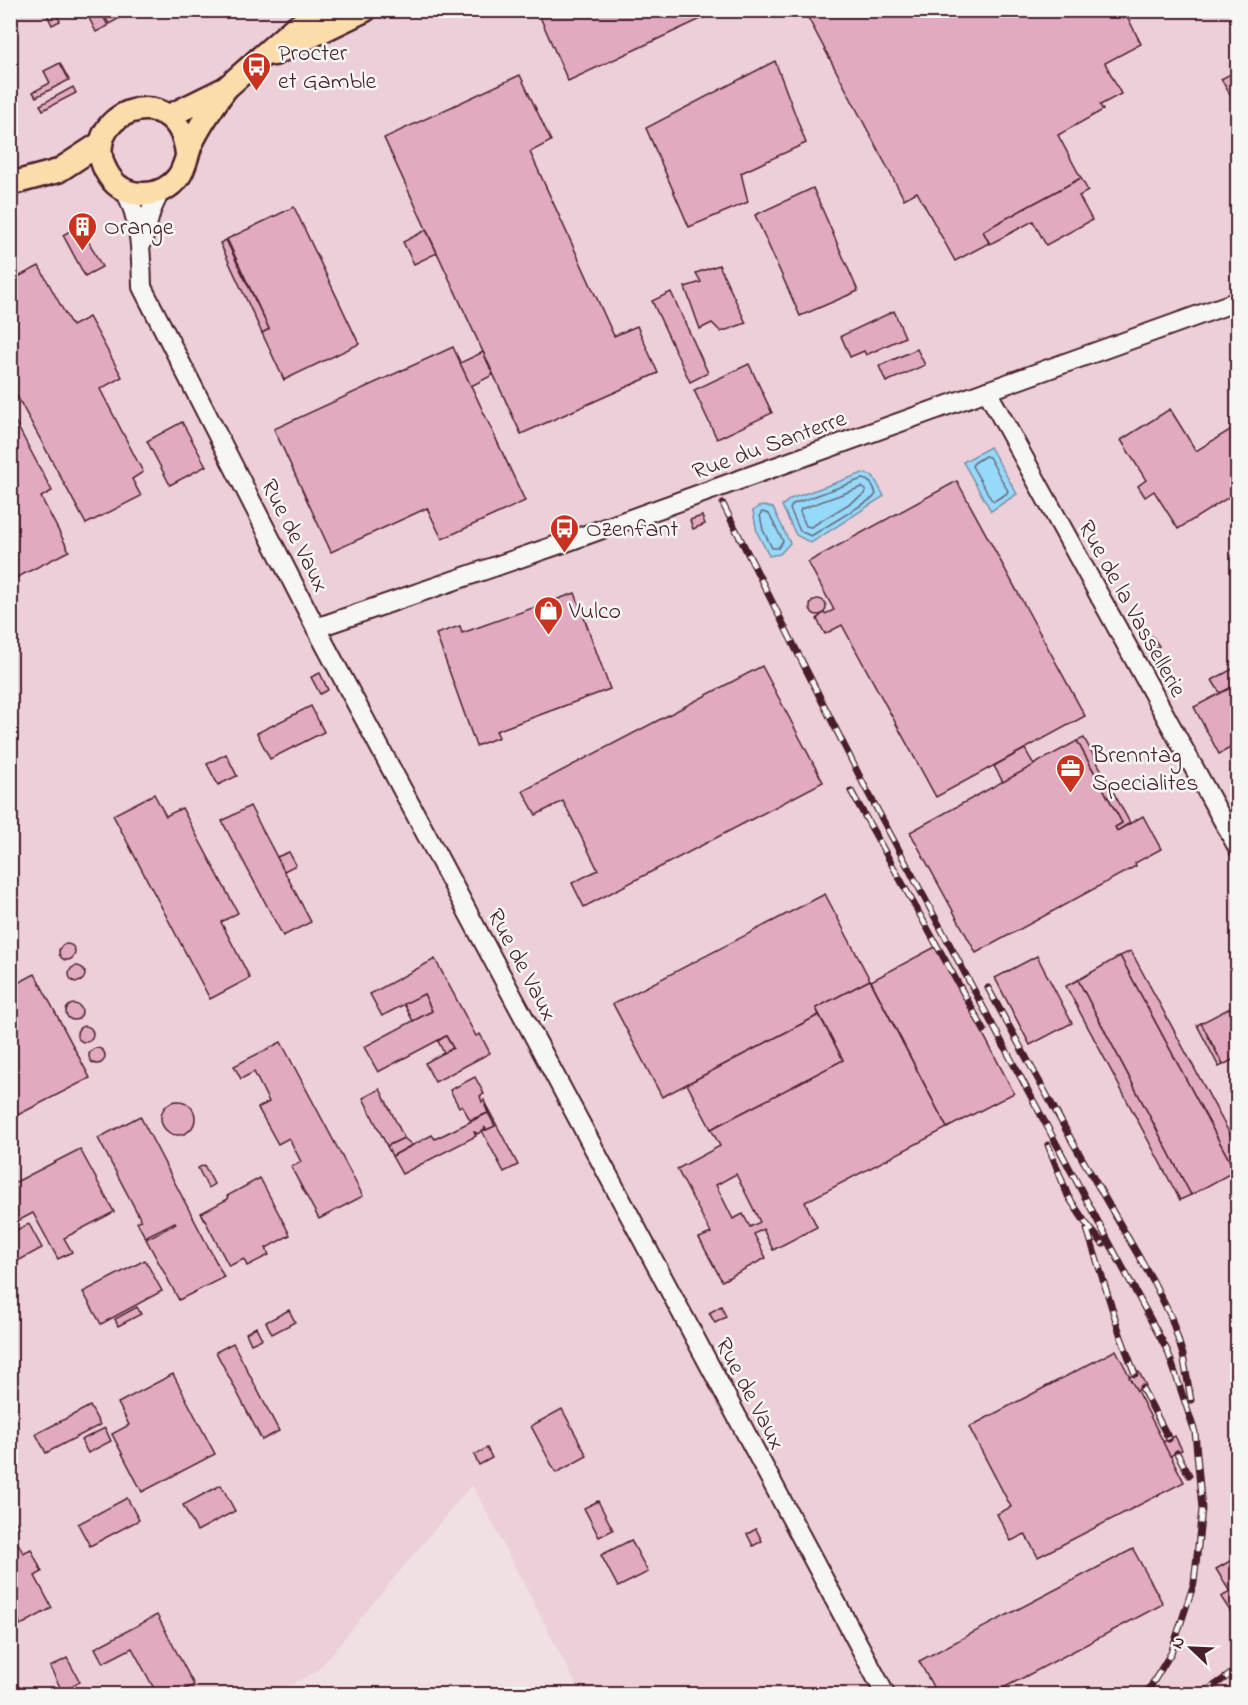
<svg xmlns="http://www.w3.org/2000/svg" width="1248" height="1705" viewBox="0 0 1248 1705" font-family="'Indie Flower',sans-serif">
<rect width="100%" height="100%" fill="#f0dfe3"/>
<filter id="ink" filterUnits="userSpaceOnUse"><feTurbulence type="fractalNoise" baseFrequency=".0167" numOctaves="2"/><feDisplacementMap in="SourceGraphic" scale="12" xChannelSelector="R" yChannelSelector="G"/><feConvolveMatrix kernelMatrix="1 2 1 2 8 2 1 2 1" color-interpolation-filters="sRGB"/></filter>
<g filter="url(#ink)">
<polygon fill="#eccfd9" points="11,11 1237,11 1237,1694 581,1694 472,1484 317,1671 272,1694 11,1694"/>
<g fill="#96d9f8" stroke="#788fa6" stroke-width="1.5">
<polygon points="990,447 1017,494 991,511 963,462"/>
<polygon points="863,473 873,476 884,496 811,543 796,535 782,506 790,499"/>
<polygon points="764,506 773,508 790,543 780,554 769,556 757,532 753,511 758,507"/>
</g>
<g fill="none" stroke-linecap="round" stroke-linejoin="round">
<g stroke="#68697d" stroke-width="1.5">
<polygon points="985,456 989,457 1008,491 1006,494 994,501 991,499 972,466 974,463"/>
<path d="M862,479C870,480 874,486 876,494L873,498L811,536L800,531L790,509L793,504Z"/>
<polygon points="862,487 866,490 865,494 811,527 806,526 800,512 801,509"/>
<polygon points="762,512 769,514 783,541 778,548 772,548 763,530 760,515"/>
</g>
</g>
<g fill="#e1aac1" stroke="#4a1f2b" stroke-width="1.5" fill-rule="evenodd">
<polygon points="45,10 54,10 60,21 52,25"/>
<polygon points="85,10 100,10 108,26 96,32"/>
<polygon points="102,10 116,10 120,18 109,24"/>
<polygon points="537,10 720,10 568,81"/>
<polygon points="804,10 1124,10 1141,44 1105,63 1121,94 1100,105 1103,110 1058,135 1081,178 983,231 989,243 955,261 917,192 904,199"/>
<polygon points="775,61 806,143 741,173 748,202 689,227 646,128"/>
<polygon points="60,63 69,80 36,97 33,92 50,83 44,71"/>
<polygon points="1238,70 1238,108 1221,79"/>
<polygon points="520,75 551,141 530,152 614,336 637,326 658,373 521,434 384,138"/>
<polygon points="73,87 76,93 43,110 40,105"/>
<polygon points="1081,178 1088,191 1079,196 1092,220 1046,245 1033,221 990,244 983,231"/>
<polygon points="813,188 858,291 800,316 755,215"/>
<polygon points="294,207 359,344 284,380 262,333 269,329 227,239"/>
<polygon points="80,225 102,267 85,276 63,235"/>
<polygon points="426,230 437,253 414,264 403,242"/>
<polygon points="226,240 269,329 262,333 220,243"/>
<polygon points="719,265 746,323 721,332 712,323 700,329 685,287 701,282 696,273"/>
<polygon points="39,266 72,326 89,317 122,377 100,389 143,472 132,479 141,496 86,524 10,383 10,281"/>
<polygon points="671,292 708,373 690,382 652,301"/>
<polygon points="894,311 905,337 866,355 864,351 850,357 841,336"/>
<polygon points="453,347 525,501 442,539 427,508 331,552 274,429"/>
<polygon points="917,349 925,365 886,382 879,366"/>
<polygon points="483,352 493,375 471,386 460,363"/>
<polygon points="749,364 772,413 717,439 694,390"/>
<polygon points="1170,409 1196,451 1238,425 1238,485 1234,487 1237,492 1178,529 1154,491 1145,497 1138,486 1146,480 1121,440"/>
<polygon points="10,412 52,491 41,497 69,551 10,581"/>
<polygon points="182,422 206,466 170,485 147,441"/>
<polygon points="957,481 1085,716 936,797 842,625 825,634 817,619 824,612 825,614 834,610 808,562"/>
<polygon points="702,516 705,524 693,529 690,520"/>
<polygon points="575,593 610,689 496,731 499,737 476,746 436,634 460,626 462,633"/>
<circle cx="818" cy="607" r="8"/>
<polygon points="1152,636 1159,646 1152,651 1146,640"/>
<polygon points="762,666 823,782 584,907 572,883 598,870 563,801 536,815 523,791"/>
<polygon points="1238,666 1238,684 1220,693 1212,680"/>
<polygon points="320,673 328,690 320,694 311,677"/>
<polygon points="1238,684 1238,744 1219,754 1194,707"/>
<polygon points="311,706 324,732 270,759 257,733"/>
<polygon points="1084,738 1130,823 1117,831 1115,827 1122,823 1077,741"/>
<polygon points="1077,741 1122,823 1115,827 1117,831 1143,816 1161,849 1135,863 1136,866 976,953 910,832"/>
<polygon points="1025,749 1034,765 1003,782 994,766"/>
<polygon points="226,754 237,776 218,785 207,764"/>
<polygon points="154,794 166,816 182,808 238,913 221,922 250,978 210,999 113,815"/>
<polygon points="250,806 311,922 283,936 222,821"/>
<polygon points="289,852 296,865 284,871 277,857"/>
<polygon points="825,894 870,980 816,1008 819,1015 662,1097 613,1004"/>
<circle cx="67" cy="952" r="8"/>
<polygon points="937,946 1014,1093 947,1128 871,981"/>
<polygon points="1131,951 1238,1149 1238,1170 1235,1171 1120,956"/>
<polygon points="1037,956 1072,1023 1030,1045 995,978"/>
<polygon points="1120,956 1235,1171 1191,1195 1078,980"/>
<polygon points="435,959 476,1036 480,1034 490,1053 435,1082 425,1063 453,1048 446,1036 378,1072 364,1047 432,1011 424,994 382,1016 370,994"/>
<circle cx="77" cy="974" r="8"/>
<polygon points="35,974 90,1078 10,1119 10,987"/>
<path d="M870,980L947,1128L805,1202L817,1227L773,1250L763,1229L754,1234L766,1258L722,1281L699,1238L711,1233L677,1169L720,1146L711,1129L843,1060L816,1008ZM736,1174L760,1222L750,1227L743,1214L733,1219L716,1185Z"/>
<polygon points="1078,980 1191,1195 1180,1200 1066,986"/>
<polygon points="424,994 432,1011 413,1021 404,1004"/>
<polygon points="1238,1004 1238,1057 1223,1065 1201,1023"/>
<circle cx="74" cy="1012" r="8"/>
<polygon points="819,1015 843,1060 711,1129 687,1084"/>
<polygon points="1201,1023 1223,1065 1219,1067 1197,1025"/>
<circle cx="85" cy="1034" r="8"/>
<polygon points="446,1036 453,1048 444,1053 438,1041"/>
<polygon points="281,1042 363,1196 319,1219 291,1167 301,1162 289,1138 278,1144 258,1108 269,1102 254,1072 241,1079 234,1066"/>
<circle cx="97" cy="1056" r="8"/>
<polygon points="475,1077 484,1094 480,1096 482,1102 484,1100 488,1113 470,1120 462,1105 459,1107 450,1090"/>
<polygon points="380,1089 404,1138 387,1146 363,1098"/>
<circle cx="178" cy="1118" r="17"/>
<polygon points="486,1105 518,1165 504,1172 482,1131 486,1129 484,1127 486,1130 495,1126 485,1106"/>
<polygon points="488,1113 495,1126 486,1130 484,1127 486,1129 477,1134 475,1132 474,1132 476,1136 402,1174 392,1156 432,1135 435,1139"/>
<polygon points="140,1116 224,1277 179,1300 146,1239 176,1224 175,1222 145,1237 137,1222 141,1220 98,1138"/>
<polygon points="404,1138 412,1145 392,1156 387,1146"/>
<polygon points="80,1149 114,1212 64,1238 72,1252 58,1259 33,1213 10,1225 10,1185"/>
<polygon points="204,1165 214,1184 208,1188 198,1168"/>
<polygon points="260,1178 290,1235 266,1248 269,1255 247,1266 244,1259 229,1266 201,1213 228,1199 227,1196"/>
<polygon points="29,1224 42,1248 16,1262 10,1251 10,1233"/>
<polygon points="145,1260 162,1291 101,1324 83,1292"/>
<polygon points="721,1306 726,1317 715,1323 709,1313"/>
<polygon points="137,1307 141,1314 118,1326 115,1319"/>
<polygon points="289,1310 295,1322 272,1334 266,1322"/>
<polygon points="256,1327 262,1339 251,1344 246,1333"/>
<polygon points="233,1343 279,1431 262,1440 216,1352"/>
<polygon points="1116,1350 1184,1482 1038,1557 1025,1534 1011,1541 997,1514 1011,1507 969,1427"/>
<polygon points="1139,1372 1146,1386 1137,1391 1129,1377"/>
<polygon points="173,1374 215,1454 142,1492 112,1434 129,1425 118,1403"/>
<polygon points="90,1406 100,1425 46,1453 36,1434"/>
<polygon points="562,1409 587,1456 556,1473 531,1426"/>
<polygon points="105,1428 111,1441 88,1453 81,1440"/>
<polygon points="1175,1436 1182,1450 1170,1456 1163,1442"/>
<polygon points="487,1448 492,1458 479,1465 474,1455"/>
<polygon points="221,1485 235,1511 197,1531 183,1505"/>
<polygon points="127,1498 139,1520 90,1546 78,1524"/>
<polygon points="598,1501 613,1530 599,1537 584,1508"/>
<polygon points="10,1511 19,1527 12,1531 23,1553 31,1549 42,1572 35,1576 52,1608 21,1625 10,1605"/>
<polygon points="756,1529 762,1541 753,1546 747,1534"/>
<polygon points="631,1540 648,1572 618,1587 601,1555"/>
<polygon points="1133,1549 1163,1604 992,1694 937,1694 919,1661"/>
<polygon points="1237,1557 1238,1558 1238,1623 1221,1597 1230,1592 1216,1569"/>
<polygon points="157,1615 194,1685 176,1694 157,1694 132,1648 103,1663 95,1648"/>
<polygon points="67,1658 80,1682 62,1691 50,1667"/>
</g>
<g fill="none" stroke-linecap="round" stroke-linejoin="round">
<defs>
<g id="minor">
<path d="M125,191C141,220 141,254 142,287L316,628L885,1694"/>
<polyline points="143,240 151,211 160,191"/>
<polyline points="987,391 1238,848"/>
<polyline points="316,628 569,541 1238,301"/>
</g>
<g id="major">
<polyline points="274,54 365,10"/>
<polyline points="169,116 226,88 294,28 326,10"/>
<path d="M187,154C178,72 70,116 109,176C125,201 163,199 179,176C186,166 187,153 192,142C201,123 213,106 226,88"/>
<polyline points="10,184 58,171 101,143"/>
</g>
</defs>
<use href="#minor" stroke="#4a1f2b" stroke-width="22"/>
<use href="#major" stroke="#4a1f2b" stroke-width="27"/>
<use href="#minor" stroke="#f6f6f2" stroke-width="18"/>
<use href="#major" stroke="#fbddab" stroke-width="22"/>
<defs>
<g id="rail">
<polyline points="723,504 864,785 1168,1352 1195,1432 1202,1509 1194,1583 1171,1653 1146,1694"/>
<polyline points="851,791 984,1030"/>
<polyline points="988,988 1072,1141 1153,1281 1171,1317 1183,1355 1191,1400"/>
<polyline points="1048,1145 1068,1196 1085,1222 1103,1244"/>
<polyline points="1087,1229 1121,1337 1135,1374"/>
<polyline points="1142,1388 1169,1439"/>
<polyline points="1177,1453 1189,1475"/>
<polyline points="1202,1694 1238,1669"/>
</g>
</defs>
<use href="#rail" stroke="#4a1f2b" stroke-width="7"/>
<use href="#rail" stroke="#f6f6f2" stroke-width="4.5" stroke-dasharray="14" stroke-linecap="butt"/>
</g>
</g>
<defs>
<symbol id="bus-pin" viewBox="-11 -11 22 30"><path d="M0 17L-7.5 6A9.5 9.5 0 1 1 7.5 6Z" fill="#c8321e" stroke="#f6f6f2"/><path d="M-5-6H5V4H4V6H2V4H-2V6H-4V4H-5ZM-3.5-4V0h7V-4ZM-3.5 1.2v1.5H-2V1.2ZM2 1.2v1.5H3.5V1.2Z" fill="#fff"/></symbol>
<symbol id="building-pin" viewBox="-11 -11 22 30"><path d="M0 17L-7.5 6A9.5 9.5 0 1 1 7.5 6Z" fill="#c8321e" stroke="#f6f6f2"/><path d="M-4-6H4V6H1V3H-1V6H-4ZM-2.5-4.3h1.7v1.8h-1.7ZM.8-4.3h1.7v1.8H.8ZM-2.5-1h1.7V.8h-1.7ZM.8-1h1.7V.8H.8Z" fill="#fff"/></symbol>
<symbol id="shop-pin" viewBox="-11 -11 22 30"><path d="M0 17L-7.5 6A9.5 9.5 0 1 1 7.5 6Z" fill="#c8321e" stroke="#f6f6f2"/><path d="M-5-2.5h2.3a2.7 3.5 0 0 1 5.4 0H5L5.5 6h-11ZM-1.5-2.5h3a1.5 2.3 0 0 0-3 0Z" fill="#fff"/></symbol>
<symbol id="office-pin" viewBox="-11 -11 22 30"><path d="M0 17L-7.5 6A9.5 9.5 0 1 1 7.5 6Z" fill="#c8321e" stroke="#f6f6f2"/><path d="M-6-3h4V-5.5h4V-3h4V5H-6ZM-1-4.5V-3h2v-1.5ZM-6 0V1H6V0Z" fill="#fff"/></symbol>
</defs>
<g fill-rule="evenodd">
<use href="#bus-pin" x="240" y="50" width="33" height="45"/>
<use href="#building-pin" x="66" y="210" width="33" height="45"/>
<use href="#bus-pin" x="548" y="512" width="33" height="45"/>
<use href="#shop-pin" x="532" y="594" width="33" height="45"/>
<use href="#office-pin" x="1054" y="752" width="33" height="45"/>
</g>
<g text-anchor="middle" stroke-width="5" stroke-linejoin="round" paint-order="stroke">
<g font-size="24" fill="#4a1f2b" stroke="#f6f6f2" text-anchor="start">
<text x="278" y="60">Procter<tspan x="278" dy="28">et Gamble</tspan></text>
<text x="104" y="234">Orange</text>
<text x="586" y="536">Ozenfant</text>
<text x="569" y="618">Vulco</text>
<text x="1092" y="762">Brenntag<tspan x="1092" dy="28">Specialites</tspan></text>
</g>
<g font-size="24" fill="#4a1f2b" stroke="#f6f6f2">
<text transform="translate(769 444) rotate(-20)" y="8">Rue du Santerre</text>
<text transform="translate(296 535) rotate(63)" y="8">Rue de Vaux</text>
<text transform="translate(1133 608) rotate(61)" y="8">Rue de la Vassellerie</text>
<text transform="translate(523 964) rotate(62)" y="8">Rue de Vaux</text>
<text transform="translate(751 1393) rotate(62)" y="8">Rue de Vaux</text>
</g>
</g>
<rect width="1248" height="1705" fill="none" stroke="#f6f6f2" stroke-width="36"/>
<rect x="18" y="18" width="1212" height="1669" fill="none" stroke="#4a1f2b" stroke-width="2" filter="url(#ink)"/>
<g transform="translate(1191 1648) rotate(293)" stroke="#f6f6f2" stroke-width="4.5" paint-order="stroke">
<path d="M0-4.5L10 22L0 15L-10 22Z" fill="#4a1f2b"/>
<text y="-9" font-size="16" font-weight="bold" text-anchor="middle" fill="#4a1f2b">N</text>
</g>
</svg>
